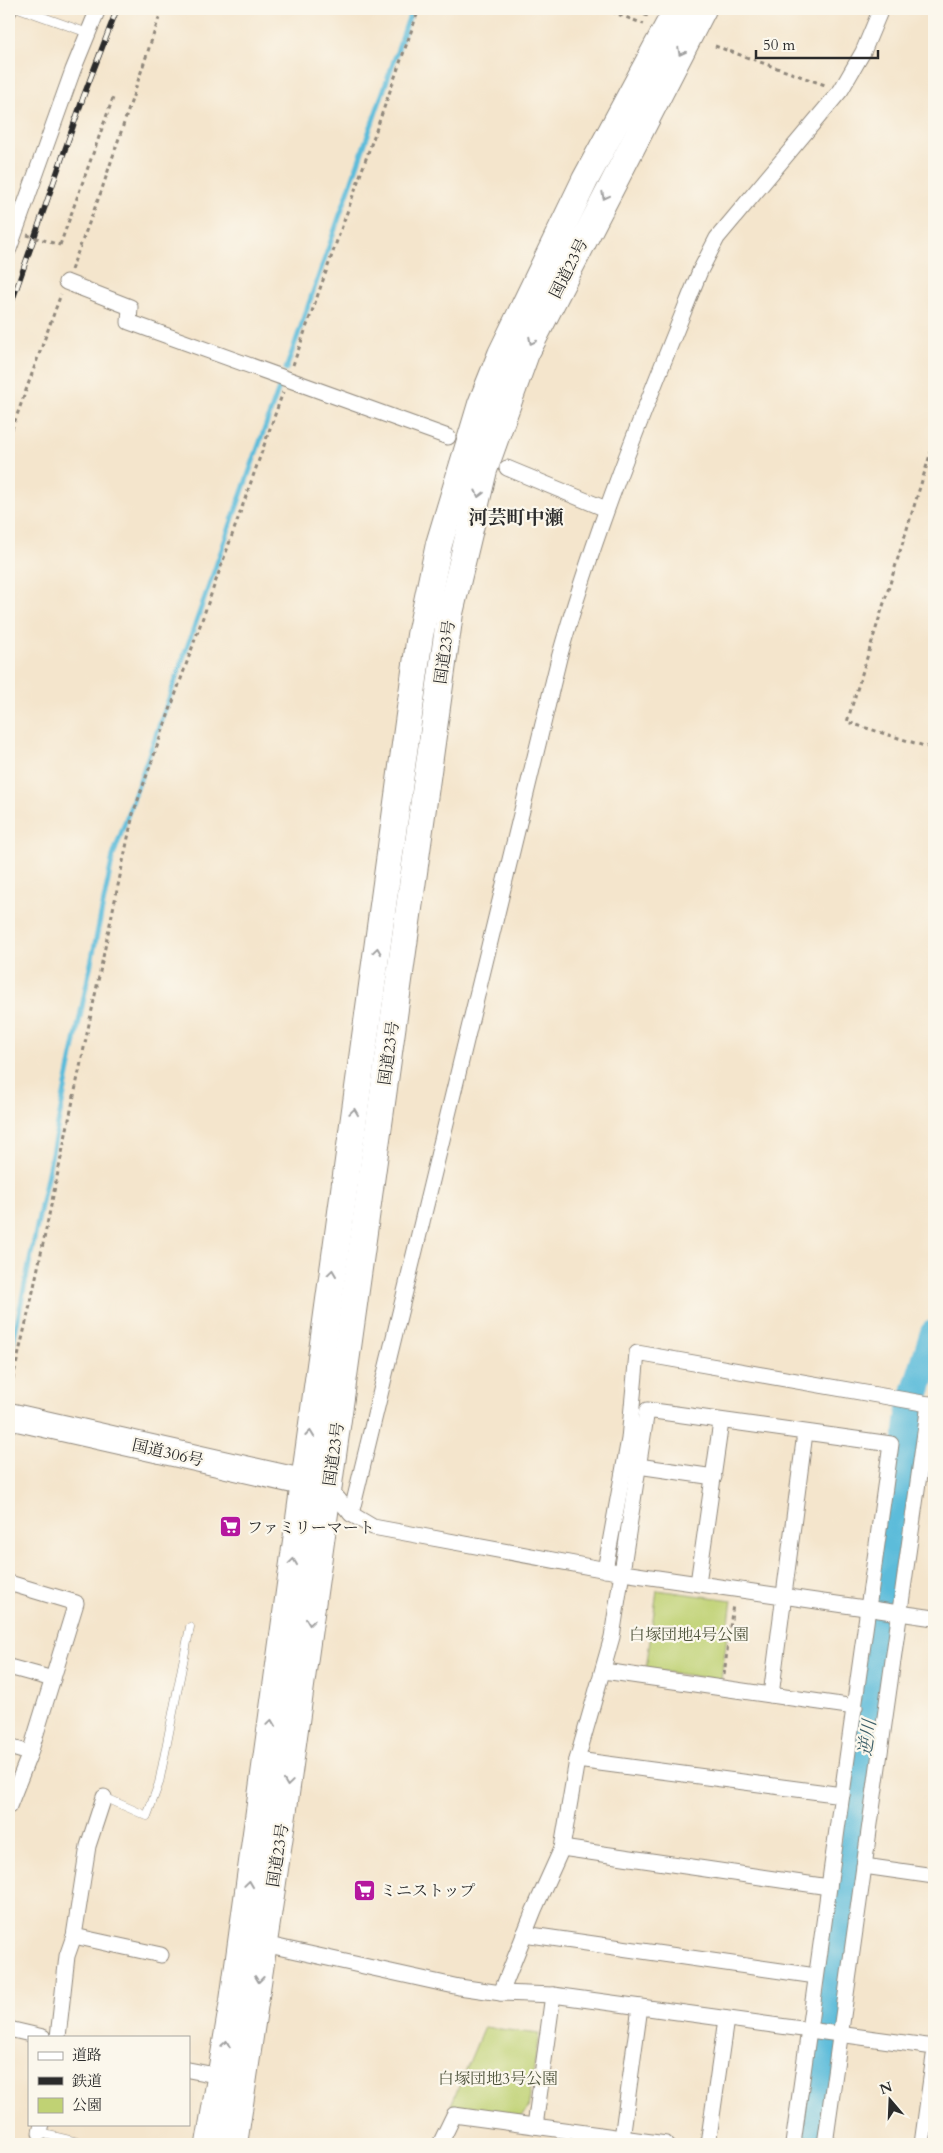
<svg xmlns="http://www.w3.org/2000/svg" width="943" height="2153" viewBox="0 0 943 2153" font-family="Cardo,'Noto Serif JP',serif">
<rect width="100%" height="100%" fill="#fbf7ec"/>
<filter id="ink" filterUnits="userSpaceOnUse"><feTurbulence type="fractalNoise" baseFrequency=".02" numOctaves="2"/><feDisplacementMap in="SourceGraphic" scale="10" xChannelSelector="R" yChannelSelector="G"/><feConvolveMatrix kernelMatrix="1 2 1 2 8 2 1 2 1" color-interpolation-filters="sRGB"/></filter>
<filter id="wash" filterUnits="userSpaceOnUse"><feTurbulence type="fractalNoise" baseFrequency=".0096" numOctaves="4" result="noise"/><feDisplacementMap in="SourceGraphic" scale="20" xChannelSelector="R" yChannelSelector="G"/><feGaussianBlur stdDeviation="1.12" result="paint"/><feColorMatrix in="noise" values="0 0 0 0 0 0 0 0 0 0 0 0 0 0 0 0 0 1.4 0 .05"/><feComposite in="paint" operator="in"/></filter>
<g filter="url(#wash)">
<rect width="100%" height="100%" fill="#f4e5cc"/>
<g fill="#c0d274" stroke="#767e50">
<polygon points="657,1590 732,1600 721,1680 646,1669"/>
<polygon points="484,2027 539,2034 528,2109 520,2117 451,2105"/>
</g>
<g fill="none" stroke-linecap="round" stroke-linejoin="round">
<g stroke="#5cbcda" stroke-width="5">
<polyline points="286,369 412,9"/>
<polyline points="9,1362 113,856 279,388"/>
</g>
<polyline stroke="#5cbcda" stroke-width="29" points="811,2144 851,1868 912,1404 934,1334"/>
</g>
</g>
<g filter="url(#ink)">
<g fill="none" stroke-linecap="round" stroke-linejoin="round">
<defs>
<g id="lane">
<polyline points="21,9 88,33"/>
<polyline points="104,1797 147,1816 159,1783 190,1627"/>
<polyline points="40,2133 86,2144"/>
</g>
<g id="street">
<polyline points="9,11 10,9"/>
<polyline points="9,249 73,70 98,9"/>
<polyline points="66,282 130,307 129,322 448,437"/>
<polyline points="507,468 606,509"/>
<polyline points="638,1466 714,1477"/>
<polyline points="328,1487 351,1514 373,1527 623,1573 934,1618"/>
<path d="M351,1514L559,658C596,525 649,398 700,271L717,238L841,90L863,52L881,9"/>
<polyline points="605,1570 629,1439 637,1353 934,1405"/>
<polyline points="9,1583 76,1603 30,1753 9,1806"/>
<polyline points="698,1583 721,1422"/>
<polyline points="9,1667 53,1679"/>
<polyline points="604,1671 855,1707"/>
<polyline points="771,1695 805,1433"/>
<polyline points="9,1747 30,1753"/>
<polyline points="577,1760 842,1795"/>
<polyline points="562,1848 829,1887"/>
<polyline points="864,1866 934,1876"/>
<polyline points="524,1934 816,1976"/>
<polyline points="74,1936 161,1955"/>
<polyline points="264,1944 459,1987 501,1993 553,1995 934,2047"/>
<polyline points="501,1993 534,1910 562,1848 577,1760 612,1637 647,1410 891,1444 793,2144"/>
<polyline points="9,2029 43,2037"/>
<polyline points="58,2037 67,1956 74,1936 88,1846 104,1797"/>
<polyline points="189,2070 220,2076"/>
<polyline points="535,2126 553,1995"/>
<polyline points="40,2133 42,2124"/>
<polyline points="622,2138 640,2007"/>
<polyline points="440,2144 454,2115 666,2144"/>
<polyline points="708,2144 726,2019"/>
<polyline points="825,2144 929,1404"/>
<polyline points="922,2144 934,2056"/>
</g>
<g id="highway">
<polyline points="9,1416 320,1486"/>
<polyline points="209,2144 233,2001 420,635 439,544 481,404 501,354 585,180 677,9"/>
<polyline points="234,2144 284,1808 450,613 484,470 526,353 703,9"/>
</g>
</defs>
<use href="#lane" stroke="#90887c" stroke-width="9"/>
<use href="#street" stroke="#90887c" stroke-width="17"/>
<use href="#highway" stroke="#90887c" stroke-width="28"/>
<g stroke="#90887c" stroke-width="3" stroke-dasharray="4 4" stroke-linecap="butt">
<polyline points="604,9 644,24"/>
<polyline points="629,9 651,17"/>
<polyline points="715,46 825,85"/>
<polyline points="60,245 113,98"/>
<polyline points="71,270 101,192 162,9"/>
<polyline points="293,365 419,9"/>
<polyline points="9,437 61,294"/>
<polyline points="934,442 847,722 934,749"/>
<polyline points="9,1395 31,1301 133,814 283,392"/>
<polyline points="724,1675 733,1604"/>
</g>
<use href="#lane" stroke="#fff" stroke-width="8"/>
<use href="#street" stroke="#fff" stroke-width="15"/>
<use href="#highway" stroke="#fff" stroke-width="26"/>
<defs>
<polyline id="rail" points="9,310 84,95 117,9"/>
</defs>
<use href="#rail" stroke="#2b2b2b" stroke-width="5.5"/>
<use href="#rail" stroke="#fbf7ec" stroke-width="4" stroke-dasharray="11" stroke-linecap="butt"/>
<polyline stroke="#90887c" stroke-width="3" stroke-dasharray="4 4" stroke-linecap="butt" points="27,235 60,245"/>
</g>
<defs><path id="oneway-chevron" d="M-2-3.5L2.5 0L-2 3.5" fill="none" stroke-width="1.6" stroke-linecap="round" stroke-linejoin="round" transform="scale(1.25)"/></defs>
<g stroke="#a0a0a0">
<use href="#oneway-chevron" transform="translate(681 52) rotate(118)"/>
<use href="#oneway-chevron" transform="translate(605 196) rotate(118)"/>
<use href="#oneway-chevron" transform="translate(532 341) rotate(117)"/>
<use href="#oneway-chevron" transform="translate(479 494) rotate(104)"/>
<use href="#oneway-chevron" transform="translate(377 951) rotate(-82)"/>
<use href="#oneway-chevron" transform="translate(354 1112) rotate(-82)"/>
<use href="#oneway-chevron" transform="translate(332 1273) rotate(-82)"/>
<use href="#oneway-chevron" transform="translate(310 1434) rotate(-83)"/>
<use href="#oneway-chevron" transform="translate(293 1562) rotate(-82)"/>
<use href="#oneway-chevron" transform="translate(310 1622) rotate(98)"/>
<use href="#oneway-chevron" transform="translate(271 1723) rotate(-82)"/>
<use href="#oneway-chevron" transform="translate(288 1783) rotate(98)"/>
<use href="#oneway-chevron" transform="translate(249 1884) rotate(-82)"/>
<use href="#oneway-chevron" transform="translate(259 1979) rotate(97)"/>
<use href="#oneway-chevron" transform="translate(226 2044) rotate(-81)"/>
</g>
</g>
<defs>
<symbol id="supermarket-square" viewBox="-11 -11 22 22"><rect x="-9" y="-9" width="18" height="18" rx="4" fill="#b5179e" stroke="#fbf7ec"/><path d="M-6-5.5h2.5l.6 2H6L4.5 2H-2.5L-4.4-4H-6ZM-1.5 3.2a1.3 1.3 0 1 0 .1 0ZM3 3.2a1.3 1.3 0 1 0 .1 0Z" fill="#fff"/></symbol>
</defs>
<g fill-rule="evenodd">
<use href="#supermarket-square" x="218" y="1514" width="25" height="25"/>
<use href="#supermarket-square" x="352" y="1878" width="25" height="25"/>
</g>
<g text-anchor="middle" stroke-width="4.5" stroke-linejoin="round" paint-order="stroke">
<g font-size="16" fill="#2b2b2b" stroke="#fbf7ec">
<text transform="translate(568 268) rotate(-63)" y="6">国道23号</text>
<text transform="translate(444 652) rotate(-82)" y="6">国道23号</text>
<text transform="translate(388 1053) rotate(-82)" y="6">国道23号</text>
<text transform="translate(168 1452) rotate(13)" y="6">国道306号</text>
<text transform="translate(333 1454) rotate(-82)" y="6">国道23号</text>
<text transform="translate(277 1855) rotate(-81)" y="6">国道23号</text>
</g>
<g font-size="16" fill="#2b2b2b" stroke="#fbf7ec" text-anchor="start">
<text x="247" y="1533">ファミリーマート</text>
<text x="380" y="1896">ミニストップ</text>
</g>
<g font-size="16" fill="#50553d" stroke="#fbf7ec">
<text x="689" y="1640">白塚団地4号公園</text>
<text x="498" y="2084">白塚団地3号公園</text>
</g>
<g font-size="18" font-style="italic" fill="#3c5e68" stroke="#fbf7ec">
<text transform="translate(867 1738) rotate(-82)" y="6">逆川</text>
</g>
<g font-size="19" font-weight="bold" fill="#2b2b2b" stroke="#fbf7ec">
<text x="516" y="524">河芸町中瀬</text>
</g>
</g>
<rect width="943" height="2153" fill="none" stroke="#fbf7ec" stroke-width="30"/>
<rect x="28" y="2036" width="162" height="90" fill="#fbf7ec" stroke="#a8a59f"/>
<rect x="38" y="2052" width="25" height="8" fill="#ffffff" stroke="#a8a59f"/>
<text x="72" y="2060" font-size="15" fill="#2b2b2b">道路</text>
<rect x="38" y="2077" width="25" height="8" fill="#2b2b2b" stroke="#a8a59f"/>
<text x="72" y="2086" font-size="15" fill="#2b2b2b">鉄道</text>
<rect x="38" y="2098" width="25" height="15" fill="#c0d274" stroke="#a8a59f"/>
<text x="72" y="2110" font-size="15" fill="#2b2b2b">公園</text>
<g transform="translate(890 2100) rotate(341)" stroke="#fbf7ec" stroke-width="4" paint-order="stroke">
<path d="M0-4L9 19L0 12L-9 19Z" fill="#2b2b2b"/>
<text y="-8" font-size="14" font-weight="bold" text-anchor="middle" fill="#2b2b2b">N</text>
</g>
<path d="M756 50v8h122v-8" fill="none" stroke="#2b2b2b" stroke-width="2.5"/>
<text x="763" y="50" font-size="15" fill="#2b2b2b" stroke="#fbf7ec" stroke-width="4" paint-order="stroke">50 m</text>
</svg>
